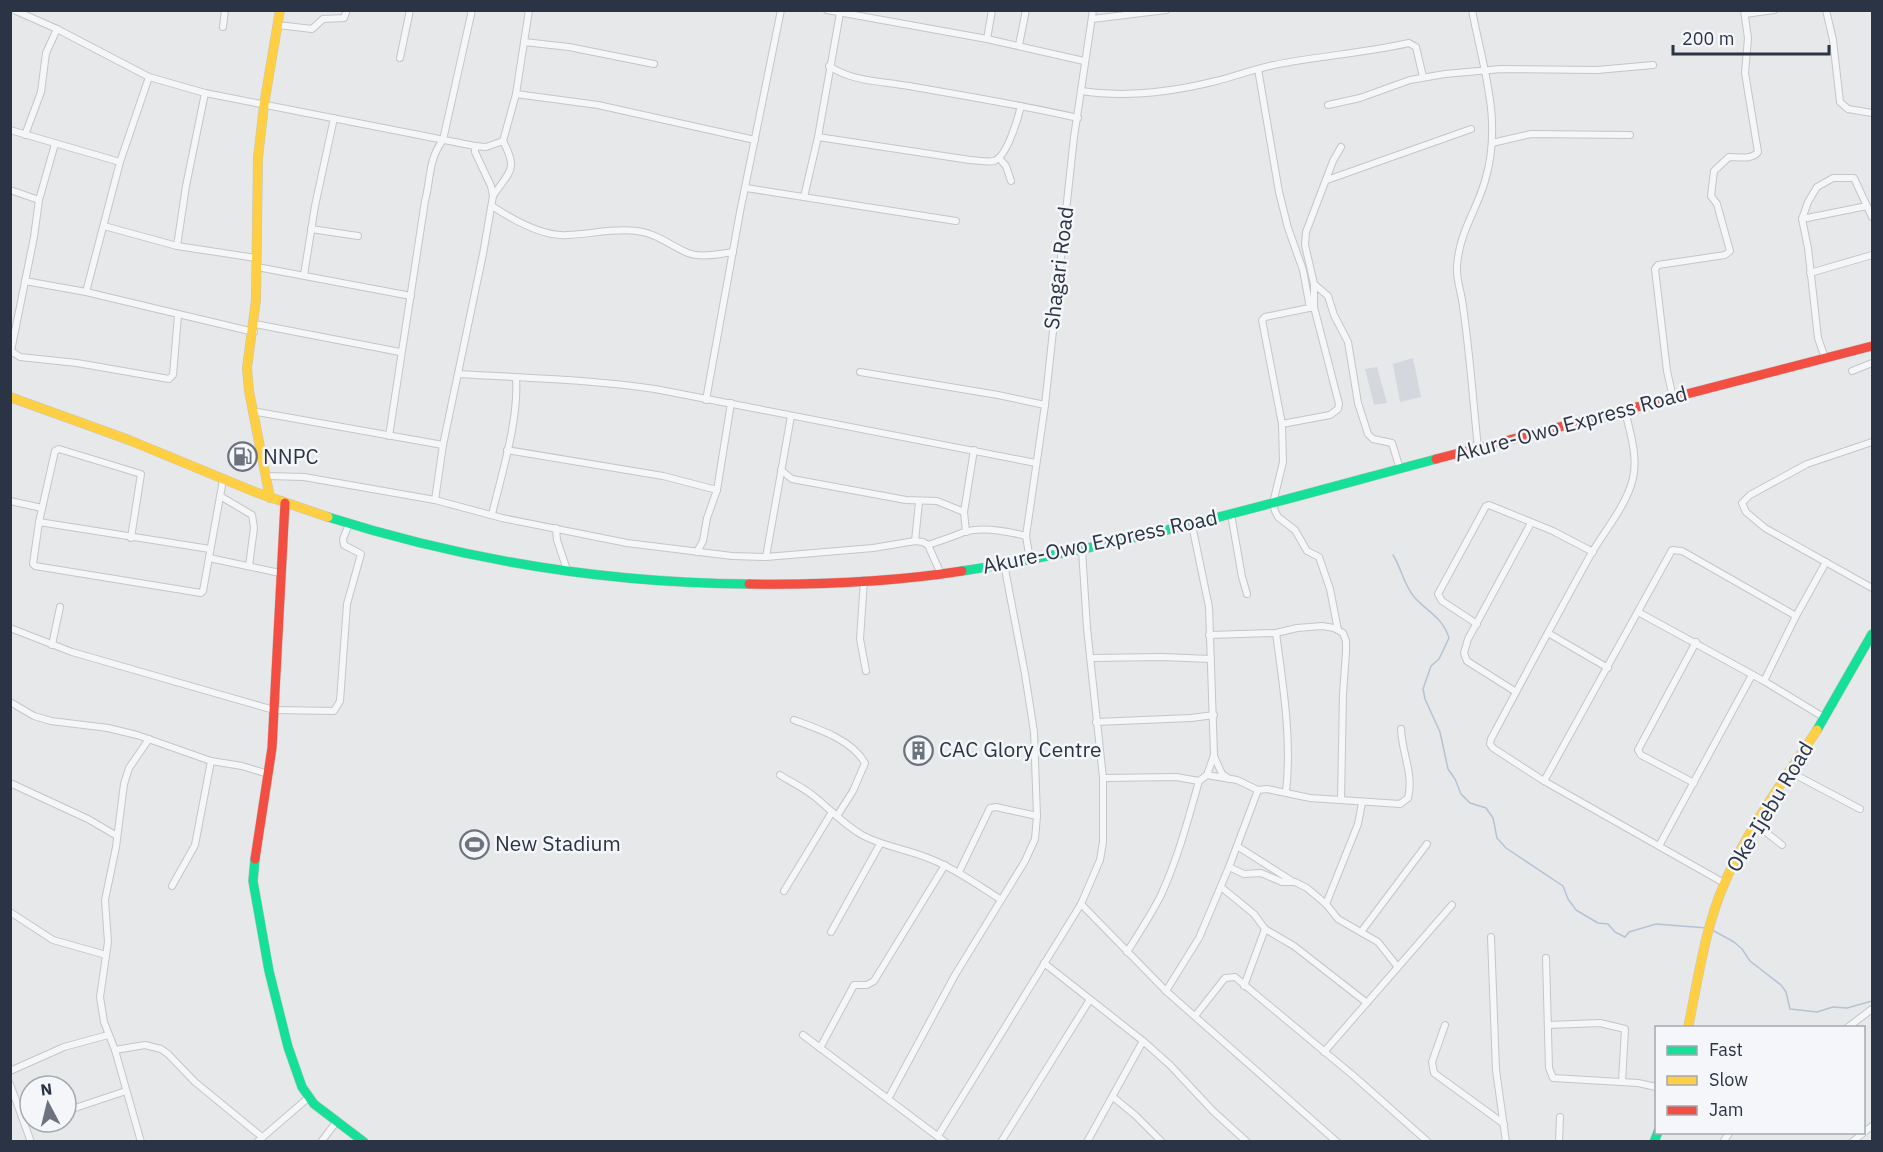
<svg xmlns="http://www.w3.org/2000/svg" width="1883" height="1152" viewBox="0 0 1883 1152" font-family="'IBM Plex Sans',sans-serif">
<rect width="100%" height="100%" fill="#e6e8ea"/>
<g fill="#d4d7dd">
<polygon points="1413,358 1421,397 1400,402 1393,364"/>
<polygon points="1377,367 1387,403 1374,405 1365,369"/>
</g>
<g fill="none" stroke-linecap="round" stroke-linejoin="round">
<g stroke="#b4c4d5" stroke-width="1.5">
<path d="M1393,555C1402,569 1404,586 1415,598C1428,612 1443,618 1449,638L1439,659L1431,666L1423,689L1425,699L1440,732L1448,769L1455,779L1461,794L1470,803L1486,808L1493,818L1497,838L1506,848L1563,886L1568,899L1576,910L1598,923L1608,924L1615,932L1625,937L1629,932L1656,924L1707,928"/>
<polyline points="1714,931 1734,942 1742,949 1750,961 1781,985 1786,992 1790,1009 1817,1012 1833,1007 1847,1008 1872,1001"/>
</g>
<defs>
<g id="street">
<polyline points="14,10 57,29 149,77 205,93 475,146"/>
<polyline points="827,10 987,39 1084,61"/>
<path d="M1472,10C1483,69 1503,121 1485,181C1476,212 1459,232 1457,267C1456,280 1462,294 1463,307C1470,354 1473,401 1478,448"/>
<polyline points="1826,10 1833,40 1840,102 1848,109 1872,113"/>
<polyline points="1745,14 1774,10"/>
<polyline points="1092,19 1166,10"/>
<polyline points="278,25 312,29 323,19 344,18 347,10"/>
<polyline points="223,27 225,10"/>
<polyline points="987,39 992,10"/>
<polyline points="524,42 569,47 654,64"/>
<polyline points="1019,45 1026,10"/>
<polyline points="400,58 410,10"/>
<path d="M829,66C853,82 881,81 909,86C965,96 1022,105 1078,118"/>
<polyline points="1258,69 1279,192 1288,228 1303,270 1310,308"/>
<path d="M1081,91C1127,98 1172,92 1216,81C1236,76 1254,69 1274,65C1319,56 1364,53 1409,43L1416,47L1423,77"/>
<polyline points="516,94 598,105 755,140"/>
<polyline points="1328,105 1360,98 1410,80 1445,74 1501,69 1597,70 1653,65"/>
<polyline points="10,130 120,162"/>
<polyline points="25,135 41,92 46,53 57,29"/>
<path d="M818,137L970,160C977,160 987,163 994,161C1007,157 1018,118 1021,106"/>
<path d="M503,141C519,171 509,171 493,196L491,186L475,152V146L486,147Z"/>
<polyline points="503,141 516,94 529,10"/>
<polyline points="1492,143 1531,134 1630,135"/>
<polyline points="55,144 39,200 34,237 11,351 20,357 77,363 169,379 173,375 178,315"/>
<polyline points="1341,147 1333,161 1306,232 1305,245 1314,284 1328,296 1334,315 1348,342 1358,403 1368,434 1373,439 1392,443 1400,469"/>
<polyline points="999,158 1006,166 1011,181"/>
<polyline points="1327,180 1471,129"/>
<polyline points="746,188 956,221"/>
<polyline points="10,190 39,200"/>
<polyline points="804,197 818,137 840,13"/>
<path d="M492,206C513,220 543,237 568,235C591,234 614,228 637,231C656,233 671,246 688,253C702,258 719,254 733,252"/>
<polyline points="1802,219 1867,206"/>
<polyline points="104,226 177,246 256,258"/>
<polyline points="311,229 358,236"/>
<polyline points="177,246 186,186 205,93"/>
<polyline points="257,267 411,296"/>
<polyline points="1810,273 1872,255"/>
<polyline points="304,275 315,206 334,118"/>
<polyline points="25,281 86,292 254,332"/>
<polyline points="86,292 120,162 149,77"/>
<polyline points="1314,307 1265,317 1262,320 1282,424 1283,462 1273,503 1275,511 1278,517 1295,530 1307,551 1319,557 1330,589 1338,630"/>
<polyline points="255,324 400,352"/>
<polyline points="1825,358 1818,338 1808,248 1802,219 1808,202 1817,187 1833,178 1854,178 1872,217"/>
<polyline points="1852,371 1872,363"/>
<polyline points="860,372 998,395 1045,405"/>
<path d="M458,374C524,378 589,379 655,389L1036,463"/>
<path d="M1673,398L1667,371L1655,269L1658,265L1725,255L1730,251L1717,204L1711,196L1714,171L1729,157C1739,157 1752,160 1758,152L1745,73L1748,38L1744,10"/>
<polyline points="706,400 740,212 781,10"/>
<polyline points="252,411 443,445"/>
<path d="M1625,411C1630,432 1638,456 1633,478C1627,505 1605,530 1591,554C1557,615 1524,677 1491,739L1490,744L1493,748L1544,781L1724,883"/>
<polyline points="1282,424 1330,415 1338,409 1339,404 1314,307 1314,285"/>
<path d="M389,436L425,201C431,178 428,160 443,140L472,10"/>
<polyline points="1872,442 1807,464 1750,495 1742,503 1746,512 1765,528 1872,588"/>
<polyline points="507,450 663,476 717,490"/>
<polyline points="781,470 792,479 906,500 937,501 964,512 974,450"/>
<polyline points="267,476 304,477 435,500 502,518 627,543 732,556 766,557 873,548 915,541 923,542 928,545 941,574"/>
<polyline points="220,496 252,515 254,528 249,566"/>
<polyline points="435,500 443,445 483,254 493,196"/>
<polyline points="10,501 42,508"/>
<polyline points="964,512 966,532"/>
<path d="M492,514C502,473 519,419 516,378"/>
<polyline points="1231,514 1242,577 1247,594"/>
<polyline points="39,522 210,549"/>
<polyline points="556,528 557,540 567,570"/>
<polyline points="131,538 141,474 59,449 55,451 39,522 33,564 35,566 201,593 203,591 223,480"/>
<polyline points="915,541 919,502"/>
<path d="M928,545C940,541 952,537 964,532C983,526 1007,531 1026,536"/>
<polyline points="697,552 703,541 707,518 717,490 731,403"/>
<polyline points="766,557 791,416"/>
<polyline points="209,558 280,573"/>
<polyline points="1030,560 1026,536 1045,405 1074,137 1093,10"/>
<polyline points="864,580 860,639 866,671"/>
<polyline points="1638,612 1764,681 1825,718"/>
<polyline points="1477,624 1442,601 1438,594 1486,506 1489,505 1553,531 1593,552"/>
<polyline points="10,628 72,652 274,710 334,711 340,701 347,604 361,554 344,545 343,539 349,524"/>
<path d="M1276,633C1283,686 1292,739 1286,792"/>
<polyline points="1548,633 1608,668"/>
<polyline points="1209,635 1276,633 1297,628 1322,626 1334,628 1343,633 1346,641 1346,652 1343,694 1341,800"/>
<polyline points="52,645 60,607"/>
<polyline points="1090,658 1162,657 1211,659"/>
<polyline points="1764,681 1796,616 1826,562"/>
<polyline points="1516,692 1467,661 1464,653 1468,639 1531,523"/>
<polyline points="10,702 34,716 51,721 108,728 137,735 211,761 242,766 268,774"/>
<path d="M794,720C819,729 852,740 865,763L853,791L837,816"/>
<polyline points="1096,722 1191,718 1214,715"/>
<polyline points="1214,756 1222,774 1229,779"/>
<polyline points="1790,772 1860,809"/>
<path d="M780,775C791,782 804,788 815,797C831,810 844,825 862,835C882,846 906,849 928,858C954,868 976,884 1000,899"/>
<path d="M1207,775L1237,780L1258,790L1267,789L1310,798L1400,804L1408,798C1414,774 1402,754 1401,729"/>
<polyline points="1103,778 1176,777 1199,781 1207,775 1214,755 1209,607 1192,525"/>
<polyline points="1544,781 1672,550 1682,551 1796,616"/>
<polyline points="10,783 88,819 117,836"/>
<polyline points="1694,783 1641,755 1638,750 1696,642"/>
<polyline points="1757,825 1782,845"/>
<polyline points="1237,846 1292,881"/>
<polyline points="1659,846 1752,675"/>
<polyline points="1229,867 1244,874 1261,873 1282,882 1295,882 1307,888 1326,904 1338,919 1378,942 1397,966"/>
<polyline points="959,872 990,808 996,807 1037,816"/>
<polyline points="172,886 195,845 211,761"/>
<polyline points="1221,887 1254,914 1265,929 1294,946 1367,1003"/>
<polyline points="784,891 832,812"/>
<polyline points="1081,904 1166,991 1337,1142"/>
<polyline points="1326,904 1358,824 1362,803"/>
<polyline points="10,912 53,940 106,955"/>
<polyline points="831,932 880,844"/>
<polyline points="1361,932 1427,844"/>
<polyline points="1491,937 1496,1070 1506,1142"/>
<path d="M1127,952C1139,933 1151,915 1161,895C1178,858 1188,820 1199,781"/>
<polyline points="1546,958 1549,1068 1553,1078 1638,1083 1656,1087"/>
<polyline points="1044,963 1143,1041 1170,1065 1213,1111 1247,1142"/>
<polyline points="1244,986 1265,929"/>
<polyline points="1166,991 1199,938 1229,867 1258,790"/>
<polyline points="1195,1016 1225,978 1235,977 1355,1077 1428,1142"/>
<polyline points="1445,1025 1432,1062 1434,1073 1504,1124"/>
<polyline points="1548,1025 1600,1023 1625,1029 1622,1082"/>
<polyline points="1847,1028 1872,1009"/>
<polyline points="803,1035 945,1142"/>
<polyline points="820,1048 854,985 867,985 874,981 945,865"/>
<polyline points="115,1050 145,1045 161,1049 168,1054 195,1082 262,1137"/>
<polyline points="1324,1052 1452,905"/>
<polyline points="10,1071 64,1047 108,1035"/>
<polyline points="10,1084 31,1142"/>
<polyline points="1113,1097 1135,1115 1162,1142"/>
<polyline points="888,1099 955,975 1025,861 1035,839 1037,816 1034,732 1025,674 1004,564"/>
<polyline points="66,1111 126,1091"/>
<polyline points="938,1136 1081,904 1100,860 1103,842 1103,778 1087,628 1082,550"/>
<polyline points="141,1142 115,1050 104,1022 100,997 108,942 105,900 116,847 124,784 129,768 149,739"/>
<polyline points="257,1142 308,1098"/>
<polyline points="321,1142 337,1121"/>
<polyline points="1001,1142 1089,1001"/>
<polyline points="1087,1142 1143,1041"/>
<polyline points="1559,1142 1560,1117"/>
<polyline points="1723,1142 1730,1132"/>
<polyline points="1852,1142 1872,1126"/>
</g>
<g id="fast">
<path d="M328,517C464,560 607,583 749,584"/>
<path d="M962,571C1123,547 1279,501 1436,459"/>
<polyline points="1817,730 1872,634"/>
<polyline points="255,859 253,881 269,971 288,1047 302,1087 314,1104 364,1142"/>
<polyline points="1654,1142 1658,1132"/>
</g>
<g id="slow">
<polyline points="10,397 129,440 255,492 328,517"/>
<polyline points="270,498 249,391 247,368 256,300 258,158 264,105 280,10"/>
<path d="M1688,1028C1698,980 1705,927 1725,882C1748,828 1785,779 1817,730"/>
</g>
<g id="jam">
<polyline points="1436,459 1872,346"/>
<path d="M749,584C820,585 892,582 962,571"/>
<polyline points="255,859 272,748 285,503"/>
</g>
</defs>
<use href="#street" stroke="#c4c6c8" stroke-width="8"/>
<use href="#fast" stroke="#c4c6c8" stroke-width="10"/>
<use href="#slow" stroke="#c4c6c8" stroke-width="10"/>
<use href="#jam" stroke="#c4c6c8" stroke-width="10"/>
<use href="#street" stroke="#f5f6f7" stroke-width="6"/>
<use href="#fast" stroke="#16e098" stroke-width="9"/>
<use href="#slow" stroke="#ffcf43" stroke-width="9"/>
<use href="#jam" stroke="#f24e42" stroke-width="9"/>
</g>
<defs>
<symbol id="fuel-ring" viewBox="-11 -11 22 22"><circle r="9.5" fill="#f4f6f9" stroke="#6c737f" stroke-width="1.5"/><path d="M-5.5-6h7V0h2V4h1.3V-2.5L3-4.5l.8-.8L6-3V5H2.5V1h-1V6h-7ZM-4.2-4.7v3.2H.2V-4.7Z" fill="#6c737f"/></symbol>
<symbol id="building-ring" viewBox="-11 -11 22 22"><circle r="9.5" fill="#f4f6f9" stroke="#6c737f" stroke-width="1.5"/><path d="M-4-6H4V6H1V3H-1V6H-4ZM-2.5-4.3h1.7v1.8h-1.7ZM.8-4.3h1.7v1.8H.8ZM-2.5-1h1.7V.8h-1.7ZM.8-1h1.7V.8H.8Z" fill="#6c737f"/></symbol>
<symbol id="stadium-ring" viewBox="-11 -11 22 22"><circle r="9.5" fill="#f4f6f9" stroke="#6c737f" stroke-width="1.5"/><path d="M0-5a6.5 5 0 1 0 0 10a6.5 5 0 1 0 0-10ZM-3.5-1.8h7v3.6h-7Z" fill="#6c737f"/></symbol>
</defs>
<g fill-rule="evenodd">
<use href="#fuel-ring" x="226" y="440" width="33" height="33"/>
<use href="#building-ring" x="902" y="734" width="33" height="33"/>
<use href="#stadium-ring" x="458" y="828" width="33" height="33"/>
</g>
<g text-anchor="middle" stroke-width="5" stroke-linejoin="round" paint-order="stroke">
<g font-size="21" fill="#2b3445" stroke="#f4f6f9">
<text transform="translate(1059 268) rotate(-83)" y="7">Shagari Road</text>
<text transform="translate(1571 424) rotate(-15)" y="7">Akure-Owo Express Road</text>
<text transform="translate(1100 542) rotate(-12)" y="7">Akure-Owo Express Road</text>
<text transform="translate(1770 807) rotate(-59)" y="7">Oke-Ijebu Road</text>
</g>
<g font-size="21" fill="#2b3445" stroke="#f4f6f9" text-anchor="start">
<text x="263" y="464">NNPC</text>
<text x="939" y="757">CAC Glory Centre</text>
<text x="495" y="851">New Stadium</text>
</g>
</g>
<rect width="1883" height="1152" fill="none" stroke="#2b3445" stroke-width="24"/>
<rect x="1655" y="1026" width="210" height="108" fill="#f4f6f9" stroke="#a4a8b1" stroke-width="1.5"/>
<rect x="1667" y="1046" width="30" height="9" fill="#16e098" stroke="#a4a8b1" stroke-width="1.5"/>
<text x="1709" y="1056" font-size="18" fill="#2b3445">Fast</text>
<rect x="1667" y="1076" width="30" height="9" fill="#ffcf43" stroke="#a4a8b1" stroke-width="1.5"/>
<text x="1709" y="1086" font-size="18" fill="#2b3445">Slow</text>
<rect x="1667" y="1106" width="30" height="9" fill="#f24e42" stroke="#a4a8b1" stroke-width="1.5"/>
<text x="1709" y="1116" font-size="18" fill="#2b3445">Jam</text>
<g transform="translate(48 1104) rotate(353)"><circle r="28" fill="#f4f6f9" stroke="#a4a8b1" stroke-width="1.5"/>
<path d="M0-4.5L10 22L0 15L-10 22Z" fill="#6c737f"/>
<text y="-9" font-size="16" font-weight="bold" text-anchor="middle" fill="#2b3445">N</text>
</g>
<path d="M1673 45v9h156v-9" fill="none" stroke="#2b3445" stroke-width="3"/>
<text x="1682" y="45" font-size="18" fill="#2b3445" stroke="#f4f6f9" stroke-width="4.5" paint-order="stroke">200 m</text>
</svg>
